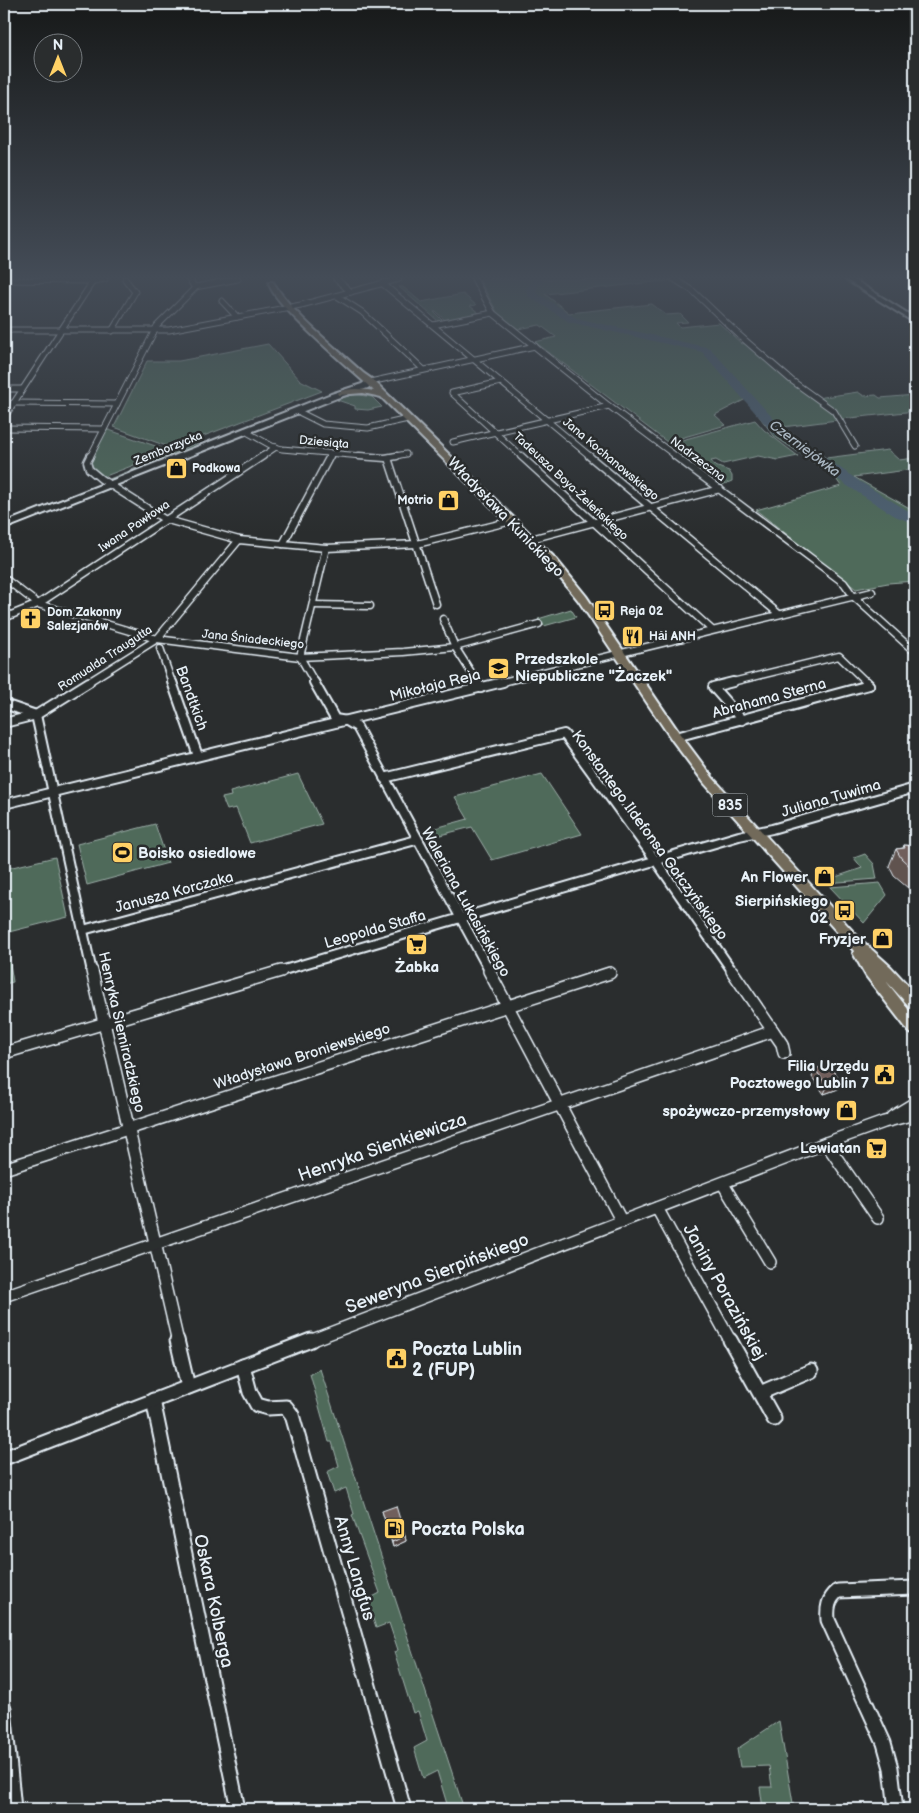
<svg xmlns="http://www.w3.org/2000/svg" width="919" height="1813" viewBox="0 0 919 1813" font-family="'Balsamiq Sans',sans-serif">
<rect width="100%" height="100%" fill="#2a2d2e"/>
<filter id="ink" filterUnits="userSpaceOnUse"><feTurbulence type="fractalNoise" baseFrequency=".02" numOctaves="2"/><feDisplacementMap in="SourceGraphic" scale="10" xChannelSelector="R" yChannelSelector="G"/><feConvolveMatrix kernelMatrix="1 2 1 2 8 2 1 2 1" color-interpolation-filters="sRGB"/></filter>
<g filter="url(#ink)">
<g fill="#506b5a" stroke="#9caea9">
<polygon points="479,279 673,280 545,294 569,313 652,304 666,315 680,314 688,322 676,323 680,327 719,323 742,344 746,343 827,408 837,420 783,427 797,438 826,458 888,450 899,460 915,458 915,469 854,477 915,511 915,581 888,583 856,589 756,510 841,486 834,476 774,436 746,399 715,415 726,425 667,442 535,342 556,337 540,325 518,329 497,312"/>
<polygon points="399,287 403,287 421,302 463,294 476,305 470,306 479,313 445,320 436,312 434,312 442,320 438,321"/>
<polygon points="268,344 300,380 322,391 172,448 114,427 147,361 179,361"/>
<polygon points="858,392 864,396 876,395 880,398 915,395 915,398 912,399 912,403 915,403 915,411 841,419 817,398"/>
<polygon points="353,394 372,397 382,407 368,410 355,409 355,406 337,400"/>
<polygon points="755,420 764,430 798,456 778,460 758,456 723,464 716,460 711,461 715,466 729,471 732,476 732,481 722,485 671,443"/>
<polygon points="106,430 109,430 170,451 103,477 93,467 91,462"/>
<polygon points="195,444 199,446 115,480 107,480"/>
<polygon points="571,609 576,617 544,626 538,619"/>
<polygon points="298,774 322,824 250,843 236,808 227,810 222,798 231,796 230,792"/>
<polygon points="542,774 582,834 492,860 472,827 432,837 428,830 468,819 455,797"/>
<polygon points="155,824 168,863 87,885 77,844"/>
<polygon points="865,854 874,864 877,879 826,883 824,881 862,868 854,858"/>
<polygon points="55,857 68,917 5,933 13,982 4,984 4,869"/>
<polygon points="880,883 887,895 864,923 830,887"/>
<polygon points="320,1369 464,1809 445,1809 444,1806 447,1804 437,1771 423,1778 414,1748 427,1741 418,1711 413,1713 394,1652 398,1650 389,1623 376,1628 367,1600 380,1593 352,1515 354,1514 346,1488 334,1493 327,1472 339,1466 332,1442 329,1442 310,1374"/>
<polygon points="779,1721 794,1809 763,1809 760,1787 772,1787 769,1766 740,1767 737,1749"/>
</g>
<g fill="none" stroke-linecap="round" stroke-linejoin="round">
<polygon fill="#4e6070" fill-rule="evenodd" points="533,279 543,279 536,290 537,293 576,318 710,348 781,427 859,481 915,515 915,524 895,516 849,487 773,433 702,352 569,322 528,296 526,290"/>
<defs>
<g id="street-far4">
<polyline points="336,279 351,292"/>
<polyline points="474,279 493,313 609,406 677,457"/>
<polyline points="674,279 693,291 739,335 791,380 834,411 855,446"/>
<polyline points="4,280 93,281 105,279"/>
<polyline points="383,284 591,457"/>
<polyline points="195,287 238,279"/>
<polyline points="337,296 362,312 423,369"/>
<polyline points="222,301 237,317"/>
<polyline points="433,325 493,313"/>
<polyline points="4,330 169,330 301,305 399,279"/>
<polyline points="112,331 135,292 125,279"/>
<polyline points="370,382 535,346"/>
<polyline points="501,382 452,393 522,457"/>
<polyline points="4,389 22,389"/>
<polyline points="13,403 117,404"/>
<polyline points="297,411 323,424 368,428 408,419"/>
<polyline points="4,418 93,281"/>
<polyline points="4,428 104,429"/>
<polyline points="245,431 272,446 282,449 373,457"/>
<polyline points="453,442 609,406"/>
<polyline points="90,457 157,326 195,288 189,279"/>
<polyline points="261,457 276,447"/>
<polyline points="329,457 331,453"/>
<polyline points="390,457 406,454"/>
</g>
<g id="street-far3">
<polyline points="90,456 87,462 89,469 101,479 164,519 239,540 326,548 417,544 512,521"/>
<polyline points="359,456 385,458 397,456"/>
<polyline points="521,456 712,630"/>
<polyline points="589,456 779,614"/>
<polyline points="675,456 844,583 854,597 915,652"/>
<polyline points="388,458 436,604"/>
<polyline points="531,539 720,489"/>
<polyline points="283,544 330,456"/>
<polyline points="4,578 38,604 157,639 300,657 403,652 455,647 539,624"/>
<polyline points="313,605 370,606"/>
<polyline points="4,618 38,604 263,456"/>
<polyline points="443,619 455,647 478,683"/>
<polyline points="160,648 172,683"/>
<polyline points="87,683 157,639 239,540"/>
<polyline points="315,683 300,657 326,548"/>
<polyline points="498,683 872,592"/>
<polyline points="728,683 839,656 867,683"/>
</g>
<g id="street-far2">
<polyline points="172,682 198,756"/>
<polyline points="314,682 335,719 347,721 357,727 490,972"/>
<polyline points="477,682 481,688"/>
<polyline points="733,682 713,687 742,720"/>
<polyline points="866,682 869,685"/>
<polyline points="4,704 36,715 92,972"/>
<polyline points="4,723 36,715 89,682"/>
<polyline points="676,737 869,685"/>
<polyline points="384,778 564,734 656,861 733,972"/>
<polyline points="4,804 503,682"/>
<polyline points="83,930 416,840"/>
<polyline points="277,972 739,836 772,829 915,788"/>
</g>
<g id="street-far1">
<polyline points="92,971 178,1342"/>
<polyline points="489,971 622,1222"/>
<polyline points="732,971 782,1044 784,1053"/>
<polyline points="4,1053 281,971"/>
<polyline points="892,1117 915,1103"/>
<polyline points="826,1143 878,1218"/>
<polyline points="4,1169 610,973"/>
<polyline points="723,1184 770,1262"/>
<polyline points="657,1208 731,1342"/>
<polyline points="4,1296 773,1031"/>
<polyline points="307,1342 826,1143 884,1122 915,1114"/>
</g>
<g id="street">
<polyline points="177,1340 188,1387"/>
<polyline points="730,1340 774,1419"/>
<polyline points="243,1366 250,1392 257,1405 268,1408 286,1407 292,1415 404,1809"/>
<polyline points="760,1393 811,1371"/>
<polyline points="153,1400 238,1809"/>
<polyline points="4,1458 311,1340"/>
<polyline points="4,1708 14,1809"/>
<path d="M896,1809L891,1768L884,1743L828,1620C827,1608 828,1599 838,1591L915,1588"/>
</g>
<g id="secondary">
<polygon points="845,279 853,279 915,318 915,323"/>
<polygon points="367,380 374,382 368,388 337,398 4,529 4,523 331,394 362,384"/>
</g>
<path id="primary" d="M269,282H273C294,316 333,345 363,373L373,380L556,559L586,596L680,734L713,778L860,939L891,967L915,993V1009L910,1007L886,981L915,1018V1035L910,1033L866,976L853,953L854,951L705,784L672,740L578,600L548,563L381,397L363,393L339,395L338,393C347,387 364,389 374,391C356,373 268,301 269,282Z"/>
</defs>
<use href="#street-far4" stroke="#e8f1f8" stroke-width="7"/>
<use href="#street-far3" stroke="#e8f1f8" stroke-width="9"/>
<use href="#street-far2" stroke="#e8f1f8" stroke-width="12"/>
<use href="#street-far1" stroke="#e8f1f8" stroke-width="14"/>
<use href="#street" stroke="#e8f1f8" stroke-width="17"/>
<use href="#secondary" stroke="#e8f1f8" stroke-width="4"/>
<use href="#primary" stroke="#e8f1f8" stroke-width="4"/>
<use href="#street-far4" stroke="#2a2d2e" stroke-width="5"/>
<use href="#street-far3" stroke="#2a2d2e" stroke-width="6"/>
<use href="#street-far2" stroke="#2a2d2e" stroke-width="8"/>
<use href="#street-far1" stroke="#2a2d2e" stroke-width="11"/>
<use href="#street" stroke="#2a2d2e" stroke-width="13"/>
<use href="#secondary" fill="#2a2d2e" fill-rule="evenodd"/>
<use href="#primary" fill="#726b5a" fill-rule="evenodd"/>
</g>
<g fill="#61524f" stroke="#e8f1f8">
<polygon points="912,843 915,843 915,894 894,876 889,866 896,849 903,848 904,845 911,846"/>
<polygon points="815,1069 841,1081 838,1089 824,1094 812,1077"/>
<polygon points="382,1511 405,1536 406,1541 393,1547"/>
</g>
<g fill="#4f4240" stroke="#e8f1f8">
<polygon points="841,1081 838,1089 824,1094 827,1086"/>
<polygon points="405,1536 406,1541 393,1547 392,1542"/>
</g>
<g fill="#715f5c" stroke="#e8f1f8">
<polygon points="912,843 915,843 915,871 901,858 896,849 905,848 904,845 913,846"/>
<polygon points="829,1064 841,1081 827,1086 815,1069"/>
<polygon points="396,1506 405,1536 392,1542 382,1511"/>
</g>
</g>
<linearGradient id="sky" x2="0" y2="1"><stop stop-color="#171919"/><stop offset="0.52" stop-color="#444c57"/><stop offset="1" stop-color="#444c57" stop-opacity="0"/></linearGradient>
<rect width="919" height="533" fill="url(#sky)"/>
<defs>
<symbol id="shop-square" viewBox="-11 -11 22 22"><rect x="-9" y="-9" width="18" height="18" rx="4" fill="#ffd166" stroke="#2a2d2e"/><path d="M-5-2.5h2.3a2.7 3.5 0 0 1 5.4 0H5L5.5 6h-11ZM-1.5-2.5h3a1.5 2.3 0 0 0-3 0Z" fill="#111"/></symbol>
<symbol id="bus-square" viewBox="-11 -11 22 22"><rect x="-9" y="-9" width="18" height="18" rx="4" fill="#ffd166" stroke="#2a2d2e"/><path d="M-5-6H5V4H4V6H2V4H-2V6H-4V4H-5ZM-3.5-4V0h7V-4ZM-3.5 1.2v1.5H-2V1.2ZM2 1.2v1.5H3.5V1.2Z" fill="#111"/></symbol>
<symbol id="church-square" viewBox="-11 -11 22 22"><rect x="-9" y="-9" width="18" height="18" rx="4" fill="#ffd166" stroke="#2a2d2e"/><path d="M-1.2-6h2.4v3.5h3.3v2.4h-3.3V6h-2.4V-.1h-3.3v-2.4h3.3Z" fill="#111"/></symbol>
<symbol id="restaurant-square" viewBox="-11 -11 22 22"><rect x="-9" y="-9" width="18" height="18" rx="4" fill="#ffd166" stroke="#2a2d2e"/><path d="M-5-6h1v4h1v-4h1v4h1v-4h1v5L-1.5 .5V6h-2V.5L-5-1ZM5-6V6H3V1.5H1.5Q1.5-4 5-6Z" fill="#111"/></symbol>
<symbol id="school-square" viewBox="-11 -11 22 22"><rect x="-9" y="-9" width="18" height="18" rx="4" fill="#ffd166" stroke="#2a2d2e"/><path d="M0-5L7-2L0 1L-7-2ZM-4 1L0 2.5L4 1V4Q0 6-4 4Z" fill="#111"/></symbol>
<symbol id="stadium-square" viewBox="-11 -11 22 22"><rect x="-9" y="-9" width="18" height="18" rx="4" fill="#ffd166" stroke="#2a2d2e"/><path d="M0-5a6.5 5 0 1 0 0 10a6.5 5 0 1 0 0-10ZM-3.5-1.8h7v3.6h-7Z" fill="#111"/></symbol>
<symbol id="supermarket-square" viewBox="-11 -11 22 22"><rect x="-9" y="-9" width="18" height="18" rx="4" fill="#ffd166" stroke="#2a2d2e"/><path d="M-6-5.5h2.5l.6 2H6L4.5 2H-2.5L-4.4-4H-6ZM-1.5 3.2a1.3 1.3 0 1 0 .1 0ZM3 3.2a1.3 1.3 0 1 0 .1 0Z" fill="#111"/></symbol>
<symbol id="civic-square" viewBox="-11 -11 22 22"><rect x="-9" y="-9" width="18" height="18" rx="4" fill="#ffd166" stroke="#2a2d2e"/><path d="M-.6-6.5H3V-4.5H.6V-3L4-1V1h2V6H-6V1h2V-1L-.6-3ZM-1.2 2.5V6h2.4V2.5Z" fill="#111"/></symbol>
<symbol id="fuel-square" viewBox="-11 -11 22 22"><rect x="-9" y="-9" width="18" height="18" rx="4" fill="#ffd166" stroke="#2a2d2e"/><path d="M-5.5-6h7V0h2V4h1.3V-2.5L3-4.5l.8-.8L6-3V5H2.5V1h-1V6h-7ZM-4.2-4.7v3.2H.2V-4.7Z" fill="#111"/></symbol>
</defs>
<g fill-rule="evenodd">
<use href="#shop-square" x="164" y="456" width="25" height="25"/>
<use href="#shop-square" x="436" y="488" width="25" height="25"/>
<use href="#bus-square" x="592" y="598" width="25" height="25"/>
<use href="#church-square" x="18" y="606" width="25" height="25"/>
<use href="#restaurant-square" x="620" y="624" width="25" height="25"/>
<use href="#school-square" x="486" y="656" width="25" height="25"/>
<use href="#stadium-square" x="110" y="840" width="25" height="25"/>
<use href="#shop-square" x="812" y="864" width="25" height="25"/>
<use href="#bus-square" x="832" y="898" width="25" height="25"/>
<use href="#shop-square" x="870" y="926" width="25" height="25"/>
<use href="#supermarket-square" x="404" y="932" width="25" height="25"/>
<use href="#civic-square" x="872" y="1062" width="25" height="25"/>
<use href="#shop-square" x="834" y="1098" width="25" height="25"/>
<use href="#supermarket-square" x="864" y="1136" width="25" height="25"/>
<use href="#civic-square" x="384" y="1346" width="25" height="25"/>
<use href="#fuel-square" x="382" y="1516" width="25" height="25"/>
</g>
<g text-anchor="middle" stroke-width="5" stroke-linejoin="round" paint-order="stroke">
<g font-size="12" fill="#e8f1f8" stroke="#2a2d2e">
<text transform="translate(324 442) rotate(5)" y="4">Dziesiąta</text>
<text transform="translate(168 448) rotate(-22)" y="4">Zemborzycka</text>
<text transform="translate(611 459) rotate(40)" y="4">Jana Kochanowskiego</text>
<text transform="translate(698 459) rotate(37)" y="4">Nadrzeczna</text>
<text transform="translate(571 486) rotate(43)" y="4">Tadeusza Boya-Żeleńskiego</text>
<text transform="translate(134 526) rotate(-34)" y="4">Iwana Pawłowa</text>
<text transform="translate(253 639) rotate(6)" y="4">Jana Śniadeckiego</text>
<text transform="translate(105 658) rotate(-33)" y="4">Romualda Traugutta</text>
</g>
<g font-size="12" font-weight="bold" fill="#e8f1f8" stroke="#2a2d2e" text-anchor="start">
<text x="192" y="472">Podkowa</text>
<text x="433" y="504" text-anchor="end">Motrio</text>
<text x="620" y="615">Reja 02</text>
<text x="47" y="616">Dom Zakonny<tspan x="47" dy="14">Salezjanów</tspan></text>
<text x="649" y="640">Hải ANH</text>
</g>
<g font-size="14" font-style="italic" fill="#aab7c2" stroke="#2a2d2e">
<text transform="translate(805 448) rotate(37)" y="5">Czerniejówka</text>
</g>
<rect fill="#2a2d2e" stroke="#afb6bb" stroke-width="1" x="712.5" y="793.5" width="35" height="23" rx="4"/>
<g font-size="14" font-weight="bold" fill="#e8f1f8">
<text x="730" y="810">835</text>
</g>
<g font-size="15" fill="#e8f1f8" stroke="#2a2d2e">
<text transform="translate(506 517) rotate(46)" y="5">Władysława Kunickiego</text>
<text transform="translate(435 685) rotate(-14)" y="5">Mikołaja Reja</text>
<text transform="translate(192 698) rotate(70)" y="5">Bandtkich</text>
<text transform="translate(769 698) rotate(-15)" y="5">Abrahama Sterna</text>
<text transform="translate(831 798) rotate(-16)" y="5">Juliana Tuwima</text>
<text transform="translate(650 835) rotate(54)" y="5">Konstantego Ildefonsa Gałczyńskiego</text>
<text transform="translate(174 892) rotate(-15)" y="5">Janusza Korczaka</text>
<text transform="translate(466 902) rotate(61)" y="5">Waleriana Łukasińskiego</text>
<text transform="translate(375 929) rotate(-16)" y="5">Leopolda Staffa</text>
<text transform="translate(122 1032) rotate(77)" y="5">Henryka Siemiradzkiego</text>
<text transform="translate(302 1056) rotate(-18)" y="5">Władysława Broniewskiego</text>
</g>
<g font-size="15" font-weight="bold" fill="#e8f1f8" stroke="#2a2d2e" text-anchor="end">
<text x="515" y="664" text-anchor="start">Przedszkole<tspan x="515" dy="17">Niepubliczne "Żaczek"</tspan></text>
<text x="138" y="858" text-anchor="start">Boisko osiedlowe</text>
<text x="808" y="882">An Flower</text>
<text x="828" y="906">Sierpińskiego<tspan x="828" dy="17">02</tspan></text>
<text x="866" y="944">Fryzjer</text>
<text x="417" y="972" text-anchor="middle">Żabka</text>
<text x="869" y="1071">Filia Urzędu<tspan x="869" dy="17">Pocztowego Lublin 7</tspan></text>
<text x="830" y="1116">spożywczo-przemysłowy</text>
<text x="861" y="1153">Lewiatan</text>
</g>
<g font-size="18" fill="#e8f1f8" stroke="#2a2d2e">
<text transform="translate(382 1147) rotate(-19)" y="6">Henryka Sienkiewicza</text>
<text transform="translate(437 1273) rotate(-21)" y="6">Seweryna Sierpińskiego</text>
<text transform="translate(725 1292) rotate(61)" y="6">Janiny Porazińskiej</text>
<text transform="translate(355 1568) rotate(74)" y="6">Anny Langfus</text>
<text transform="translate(214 1601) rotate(78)" y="6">Oskara Kolberga</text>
</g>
<g font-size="18" font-weight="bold" fill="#e8f1f8" stroke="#2a2d2e" text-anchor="start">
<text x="412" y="1355">Poczta Lublin<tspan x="412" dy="21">2 (FUP)</tspan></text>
<text x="411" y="1535">Poczta Polska</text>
</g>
</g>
<rect width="919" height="1813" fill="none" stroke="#2a2d2e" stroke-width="20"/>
<rect x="10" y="10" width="899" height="1793" fill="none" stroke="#e8f1f8" stroke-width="2" filter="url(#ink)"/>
<g transform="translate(58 58)"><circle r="24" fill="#2a2d2e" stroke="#767b7f"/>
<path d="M0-4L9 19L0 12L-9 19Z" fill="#ffd166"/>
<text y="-8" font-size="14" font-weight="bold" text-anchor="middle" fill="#e8f1f8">N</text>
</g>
</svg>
